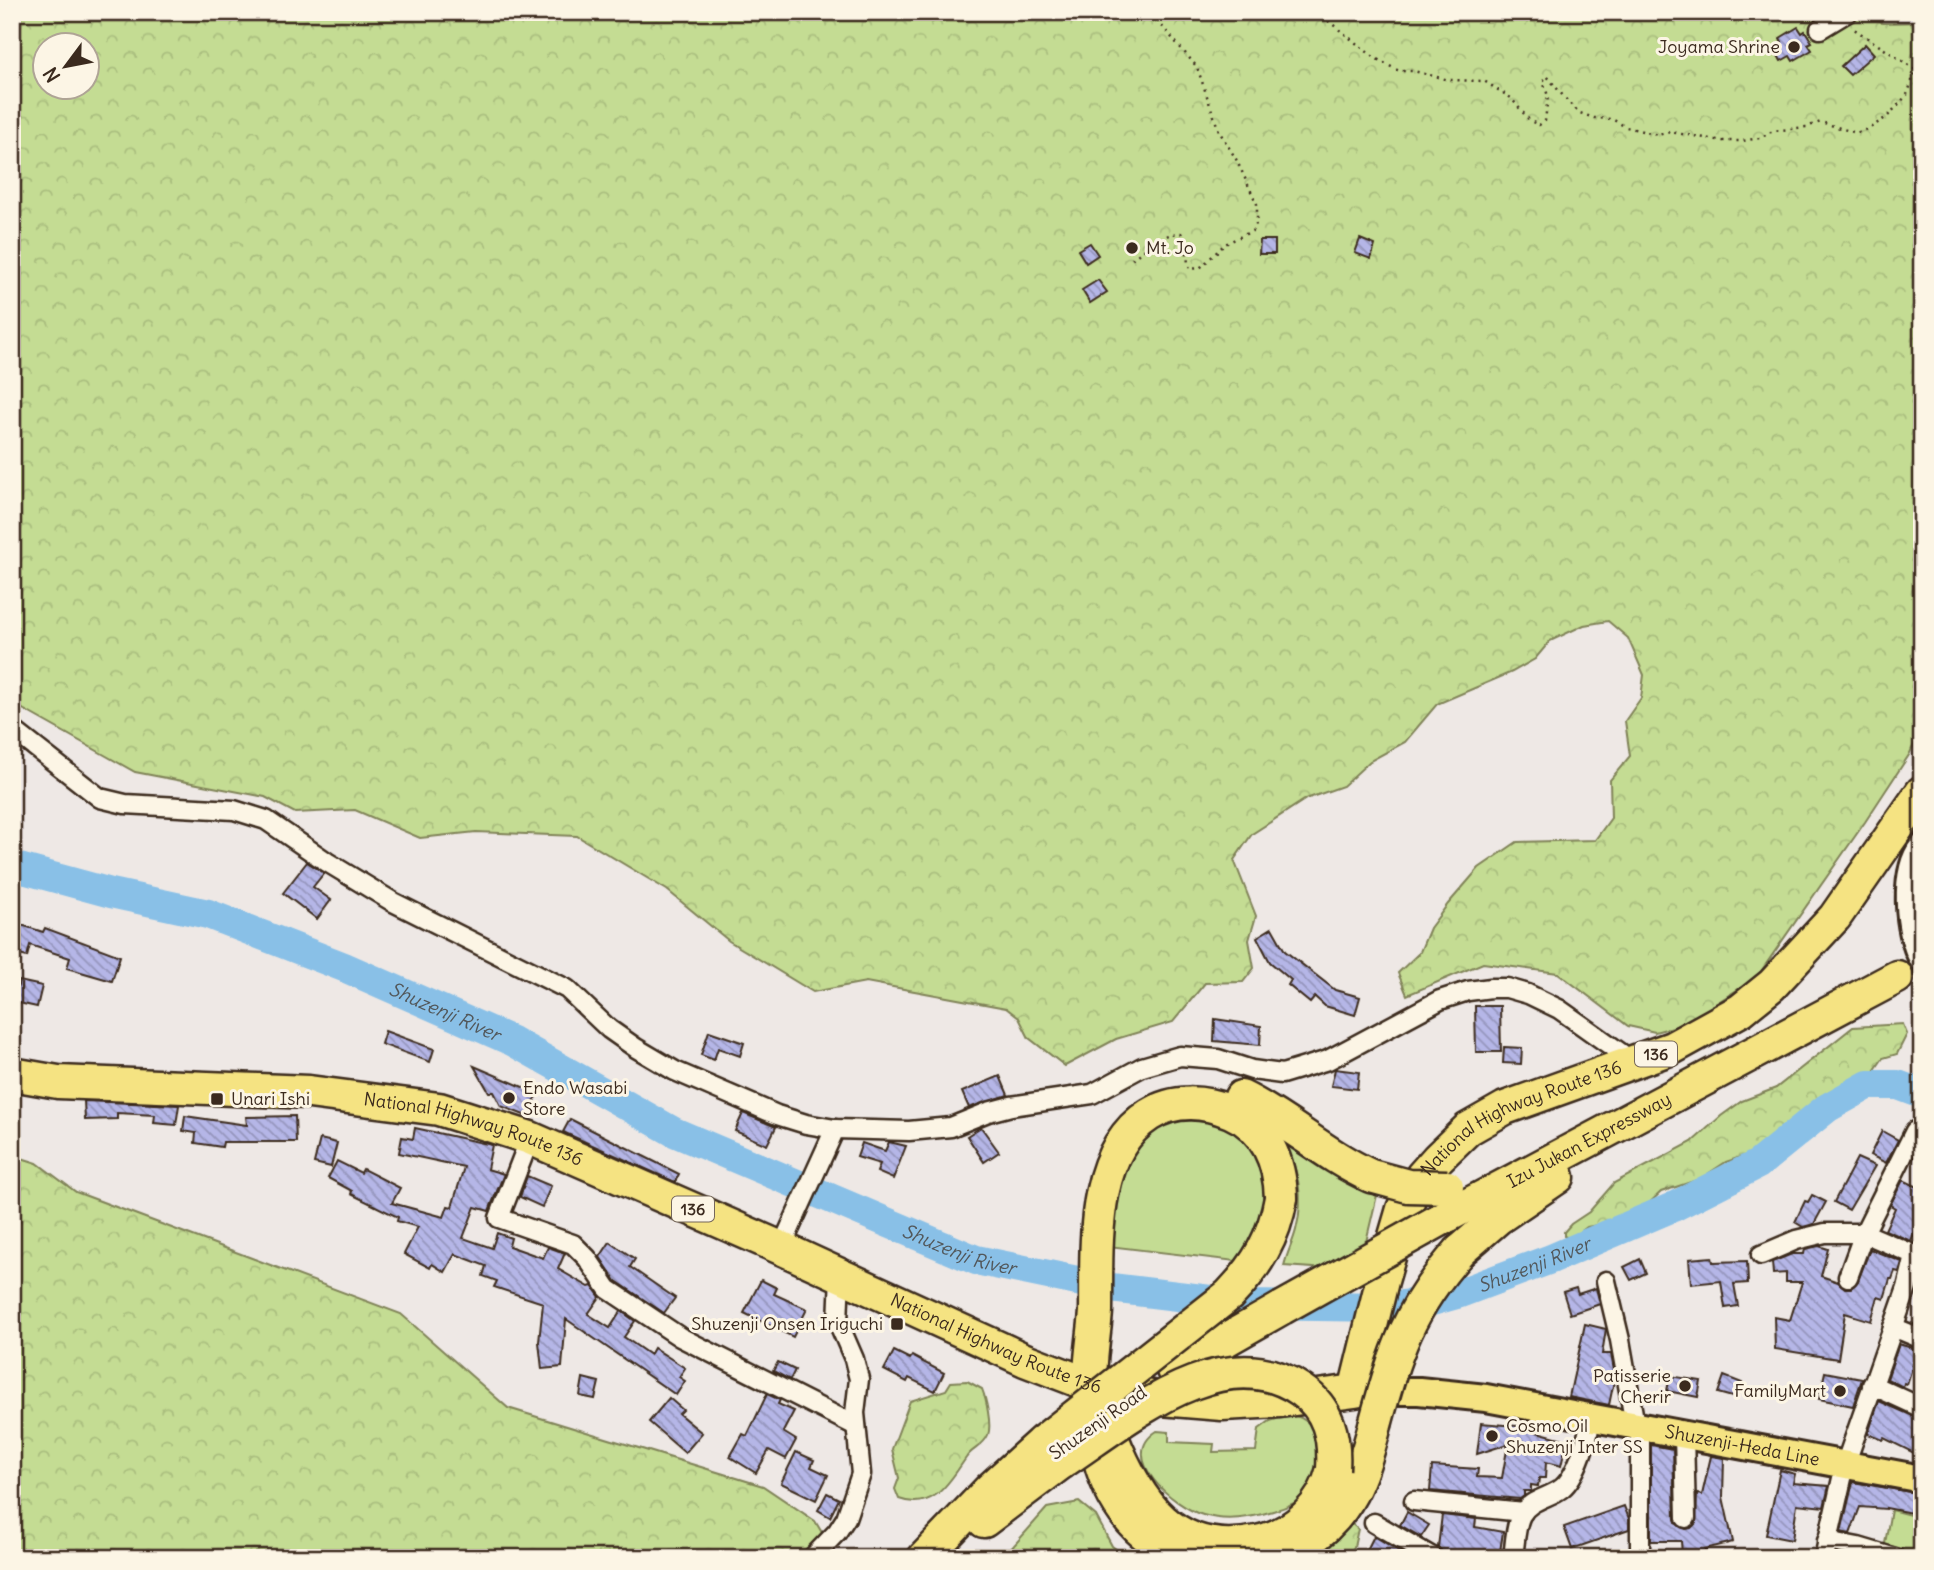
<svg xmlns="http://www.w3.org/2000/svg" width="1934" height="1570" viewBox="0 0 1934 1570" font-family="Delius,sans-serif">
<defs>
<pattern id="forest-crowns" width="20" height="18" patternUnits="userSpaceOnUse" patternTransform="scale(1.75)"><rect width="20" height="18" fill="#c4dc93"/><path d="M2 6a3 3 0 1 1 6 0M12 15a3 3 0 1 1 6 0" fill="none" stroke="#a9bd7e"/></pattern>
<pattern id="building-back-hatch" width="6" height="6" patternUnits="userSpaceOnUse" patternTransform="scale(1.75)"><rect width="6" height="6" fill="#b5b6e7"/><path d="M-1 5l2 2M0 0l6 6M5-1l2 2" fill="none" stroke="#9494bb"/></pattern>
</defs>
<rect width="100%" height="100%" fill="#eee8e5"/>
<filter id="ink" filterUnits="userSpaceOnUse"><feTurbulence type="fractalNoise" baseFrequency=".0143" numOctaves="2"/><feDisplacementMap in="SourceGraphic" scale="14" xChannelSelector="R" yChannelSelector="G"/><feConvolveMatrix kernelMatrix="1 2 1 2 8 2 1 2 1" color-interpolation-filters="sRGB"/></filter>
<g filter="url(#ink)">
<g fill="#c4dc93" stroke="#808358" stroke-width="2">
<polygon points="1176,1112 1241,1130 1262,1163 1269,1207 1244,1262 1108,1246 1127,1155"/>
<path d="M1280,1136L1378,1191L1365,1246L1328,1269L1284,1266C1287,1253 1293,1242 1296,1230C1305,1196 1298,1165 1280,1136Z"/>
<path d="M1290,1415C1311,1417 1316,1433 1324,1451C1321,1461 1320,1478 1314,1487C1307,1499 1285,1508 1273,1511C1250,1518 1227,1522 1203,1515C1174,1507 1116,1457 1157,1431L1169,1432V1442L1214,1444L1213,1452L1256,1451L1259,1429L1270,1421Z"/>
<polygon points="1891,1510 1922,1518 1922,1558 1911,1558 1884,1549"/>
</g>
<g fill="url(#forest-crowns)" stroke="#808358" stroke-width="2" fill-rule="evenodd">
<path d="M74,12H1874L1882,23L1922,22V729L1909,755L1865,822L1757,977L1684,1024L1655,1032L1628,1026L1558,973L1483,963L1407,995L1398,973L1420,952L1430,928L1448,904L1479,868L1517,842L1595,840L1611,818L1610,780L1630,756L1625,721L1641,698L1644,675L1628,638L1608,621L1584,625L1550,641L1535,659L1512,672L1437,704L1405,742L1370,761L1343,786L1306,799L1252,834L1234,860L1256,916L1249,940L1254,968L1243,982L1205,983L1173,1022L1116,1039L1065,1066L1029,1038L1019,1018L1006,1008L866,982L813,992L729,941L667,890L577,836L476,832L420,838L355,810L295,813L265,797L135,772L12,703V15ZM46,46H88V88H46Z"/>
<polygon points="1903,1024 1907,1034 1897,1054 1883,1058 1872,1074 1859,1079 1810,1109 1765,1149 1726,1162 1700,1179 1661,1192 1644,1208 1624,1220 1587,1227 1571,1239 1564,1236 1564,1232 1571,1224 1589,1212 1614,1183 1692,1142 1721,1116 1742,1101 1776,1088 1853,1027"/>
<polygon points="15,1156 37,1163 76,1192 401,1314 508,1408 763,1486 815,1521 824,1536 812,1558 12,1558 12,1239 20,1221"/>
<path d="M967,1381L982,1389C986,1399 992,1425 988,1435C983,1447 972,1448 966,1458C950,1481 934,1512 899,1499L895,1489L899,1478L892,1449L910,1401L946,1390L951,1382Z"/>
<polygon points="1079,1502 1096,1516 1112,1546 1128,1558 999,1558 1009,1551 1047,1508"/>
<polygon points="1352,1524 1358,1529 1354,1547 1346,1558 1296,1558"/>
</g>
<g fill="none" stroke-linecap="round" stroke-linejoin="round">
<path stroke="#89c0e7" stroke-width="30" id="s1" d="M12,866L111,893L208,914L344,967L512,1041L674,1132L976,1260L1111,1288L1252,1305L1387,1307L1428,1302L1460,1293L1551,1259L1673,1207L1758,1164L1827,1108L1868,1085H1898L1922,1094"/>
</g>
<g fill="url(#building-back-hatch)" stroke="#3b2a1e" stroke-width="2">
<polygon points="1798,27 1802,33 1805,31 1812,42 1808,44 1812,50 1793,61 1790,56 1781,61 1774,48 1782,42 1780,38"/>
<polygon points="1865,44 1874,54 1850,75 1841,66"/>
<polygon points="1360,239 1375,245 1371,259 1355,253"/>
<polygon points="1260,240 1275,240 1275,254 1259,254"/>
<polygon points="1090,243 1098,255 1086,263 1078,250"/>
<polygon points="1098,280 1107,292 1090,303 1082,290"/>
<polygon points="307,862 324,873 313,887 331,900 317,919 283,893"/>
<polygon points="12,922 43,932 45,928 120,956 112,981 67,968 70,958 30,945 27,957 12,953"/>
<polygon points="1272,928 1285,951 1335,990 1360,997 1355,1015 1325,1006 1315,997 1310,1003 1288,985 1291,980 1270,962 1257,937"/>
<polygon points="19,981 42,986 37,1007 14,1002"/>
<polygon points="1475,1006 1500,1006 1501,1052 1476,1052"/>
<polygon points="1215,1019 1261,1026 1260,1045 1214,1041"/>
<polygon points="385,1031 434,1049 430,1062 381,1044"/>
<polygon points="709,1031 744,1043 740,1056 718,1048 714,1060 701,1055"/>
<polygon points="1504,1047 1522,1048 1521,1064 1503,1063"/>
<polygon points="474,1066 537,1093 529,1117 501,1106 494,1092 489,1092"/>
<polygon points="1335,1069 1359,1072 1357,1089 1331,1086"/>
<polygon points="1000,1076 1008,1095 969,1108 962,1092"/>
<polygon points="84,1101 179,1105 176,1125 154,1123 155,1115 117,1113 117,1119 85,1120"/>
<polygon points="743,1113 776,1127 767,1145 735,1131"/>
<polygon points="185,1116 247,1125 246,1117 295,1116 296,1142 223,1142 222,1147 195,1143 196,1133 183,1131"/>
<polygon points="570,1119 679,1174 675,1182 563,1132"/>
<polygon points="981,1127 999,1152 984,1162 967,1136"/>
<polygon points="415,1128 492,1145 487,1169 504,1174 489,1211 475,1207 463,1238 492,1248 497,1233 511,1238 509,1246 543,1258 548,1247 565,1253 558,1269 589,1287 592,1286 600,1297 588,1314 610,1328 621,1311 635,1321 624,1337 650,1355 654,1348 685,1368 679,1377 685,1381 676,1395 566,1319 562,1367 542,1369 539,1342 543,1303 494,1287 497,1281 483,1276 486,1266 455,1254 445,1272 432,1264 430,1268 404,1254 418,1227 397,1221 398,1217 351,1194 352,1191 328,1178 337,1161 361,1173 363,1169 400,1188 392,1203 444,1217 448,1206 452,1207 464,1167 399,1153 402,1137 413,1139"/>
<polygon points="1882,1131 1898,1140 1886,1163 1870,1155"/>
<polygon points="320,1139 337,1143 331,1167 314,1163"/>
<polygon points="889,1142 906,1146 893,1179 877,1172 880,1164 857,1157 862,1143 885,1151"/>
<polygon points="1857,1158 1875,1166 1849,1210 1834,1202"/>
<polygon points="527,1176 551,1186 542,1207 520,1197"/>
<polygon points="1903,1180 1922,1189 1922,1216 1911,1241 1885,1230 1895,1208 1890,1205"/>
<polygon points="1812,1195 1826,1202 1814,1224 1803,1227 1795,1222 1805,1201 1808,1202"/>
<polygon points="610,1242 635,1259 630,1267 675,1298 664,1313 616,1281 600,1257"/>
<polygon points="1819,1246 1828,1249 1821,1276 1838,1282 1845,1288 1851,1288 1858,1281 1870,1249 1902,1262 1899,1272 1895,1271 1892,1279 1890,1279 1884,1299 1878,1297 1871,1321 1845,1313 1838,1359 1775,1349 1774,1317 1790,1320 1802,1282 1786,1282 1786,1273 1773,1274 1772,1262 1792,1254 1804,1254 1805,1249"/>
<polygon points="1712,1257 1713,1262 1747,1261 1748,1283 1734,1284 1738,1306 1725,1308 1721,1281 1691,1284 1689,1259"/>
<polygon points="1640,1259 1646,1273 1631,1280 1624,1267"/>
<polygon points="761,1280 777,1288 774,1294 807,1309 793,1337 744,1313"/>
<polygon points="1576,1288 1578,1294 1596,1288 1600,1304 1570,1314 1563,1292"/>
<polygon points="1585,1324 1606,1329 1602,1354 1611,1354 1615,1376 1609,1405 1569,1397"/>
<polygon points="1899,1344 1918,1350 1907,1384 1904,1383 1903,1387 1887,1379"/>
<polygon points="894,1351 910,1359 912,1356 944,1373 935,1391 909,1378 907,1382 884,1370"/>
<polygon points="778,1362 795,1370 790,1380 773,1371"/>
<polygon points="1825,1372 1862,1379 1853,1406 1819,1399"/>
<polygon points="1670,1376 1701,1381 1698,1397 1667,1391"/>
<polygon points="1724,1376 1742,1383 1736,1398 1718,1393"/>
<polygon points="583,1378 599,1382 595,1399 580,1396"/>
<polygon points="767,1394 780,1400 778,1404 794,1411 783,1432 796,1440 786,1459 769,1450 756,1473 730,1457 743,1434 747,1436"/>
<polygon points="669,1398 683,1410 679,1414 702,1433 685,1453 649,1422"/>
<polygon points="1879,1401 1922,1420 1922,1457 1884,1438 1883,1440 1868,1434"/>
<polygon points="1522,1422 1539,1426 1537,1432 1567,1440 1561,1466 1546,1462 1545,1478 1539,1478 1538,1486 1531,1485 1531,1491 1524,1491 1524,1496 1520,1499 1430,1491 1432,1466 1478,1469 1477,1477 1502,1478 1508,1444 1477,1454 1481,1423 1517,1426"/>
<polygon points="1651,1445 1673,1449 1675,1519 1677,1524 1686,1529 1691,1528 1696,1523 1697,1494 1702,1495 1711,1456 1724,1458 1723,1497 1733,1542 1705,1549 1705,1551 1682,1554 1681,1541 1651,1541"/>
<polygon points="796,1452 814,1460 811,1467 828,1475 816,1500 781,1483"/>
<polygon points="1780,1470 1795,1474 1793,1483 1829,1486 1824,1507 1797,1504 1792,1540 1766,1535"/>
<polygon points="1853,1482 1922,1494 1922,1515 1886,1508 1886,1509 1860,1507 1850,1534 1841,1532"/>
<polygon points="827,1493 839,1499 830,1517 818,1510"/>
<polygon points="1624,1506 1629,1519 1629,1529 1572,1549 1564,1527"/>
<polygon points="1407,1512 1429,1525 1421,1537 1400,1525"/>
<polygon points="1442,1515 1476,1519 1475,1527 1503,1532 1499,1558 1445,1555 1438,1547"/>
<polygon points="1374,1536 1402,1553 1399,1558 1363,1558"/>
</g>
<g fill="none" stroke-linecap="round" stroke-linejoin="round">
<defs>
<g id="street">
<polyline points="1820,29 1848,12"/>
<polyline points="12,729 100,798 125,804 234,810 266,820 327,862 393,902 567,989 609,1029 636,1048 675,1071 777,1115 806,1124 835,1129 909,1131 951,1127 988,1112 1011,1106 1092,1094 1142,1067 1180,1056 1218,1059 1252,1070 1282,1074 1328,1060 1440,1000 1468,991 1491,988 1507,988 1528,994 1559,1009 1635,1063"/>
<polyline points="530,1138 499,1218 573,1244 587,1258 608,1289 680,1337 856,1426"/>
<polyline points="781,1248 835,1129"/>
<polyline points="1761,1255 1796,1240 1825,1233 1864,1233 1848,1277"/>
<polyline points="1606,1281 1620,1340 1635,1425"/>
<polyline points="1893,1327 1922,1339"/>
<polyline points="1872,1385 1922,1408"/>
<polyline points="1684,1434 1686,1518"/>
<polyline points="1414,1501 1523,1512"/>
<polyline points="1374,1523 1434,1558"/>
<polyline points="1827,1541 1858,1547 1895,1558"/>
<polyline points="812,1558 837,1532 846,1518 861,1474 855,1413 859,1379 854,1359 838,1322 840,1275"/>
<path d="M1513,1558C1515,1544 1515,1527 1521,1515C1530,1499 1549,1498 1562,1488C1577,1476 1589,1435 1591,1417"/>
<polyline points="1640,1558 1640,1426"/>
<polyline points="1824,1558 1845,1465 1907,1288 1915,1255 1864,1233 1915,1131"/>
</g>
<path id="secondary" d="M1922,847C1902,871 1907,934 1922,959"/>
<g id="primary">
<path id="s2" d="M1364,1391H1419L1486,1398L1922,1479"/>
</g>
<g id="highway">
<path id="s3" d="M12,1074L58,1082L309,1092L439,1109L530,1138L781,1248L1025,1360L1090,1385L1161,1399L1222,1404L1280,1401L1355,1391L1382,1281L1403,1209L1422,1176L1438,1158L1468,1129L1505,1108L1672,1048L1741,1010L1772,985L1835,917L1922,792"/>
<path d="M1241,1097C1287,1119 1324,1155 1371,1176"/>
<path d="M1281,1198C1280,1162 1266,1127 1231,1112C1204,1101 1174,1099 1149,1115C1089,1153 1097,1249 1096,1311C1095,1330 1088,1370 1091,1386C1094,1402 1104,1419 1111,1435C1137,1501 1174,1560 1257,1542C1295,1534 1324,1506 1333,1469"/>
<path id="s4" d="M1447,1216L1897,977"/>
<polyline points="1460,1251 1498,1218 1558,1177"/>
<polyline points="1173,1370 1282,1308"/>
<path d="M1095,1436C1103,1492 1133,1543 1192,1558"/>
<polyline points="984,1521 1061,1463"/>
<path d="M1302,1545C1349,1516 1362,1476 1375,1425"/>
<polyline points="924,1558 990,1489 1042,1442"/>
</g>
</defs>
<use href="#street" stroke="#3b2a1e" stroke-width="23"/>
<use href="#secondary" stroke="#3b2a1e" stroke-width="30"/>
<use href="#primary" stroke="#3b2a1e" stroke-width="32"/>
<use href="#highway" stroke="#3b2a1e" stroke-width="37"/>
<g stroke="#3b2a1e" stroke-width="2.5" stroke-dasharray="2 5" stroke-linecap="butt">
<polyline points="1317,12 1375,58 1399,71 1414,71 1449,80 1484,81 1511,98 1530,121 1539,125 1545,121 1548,96 1543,81 1547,76 1568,102 1580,113 1594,118 1612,119 1626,127 1658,135 1670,132 1723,141 1742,141 1760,138 1773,131 1806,127 1821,122 1856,133 1870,128 1887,117 1907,95 1916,70 1854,29"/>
<path d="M1132,259C1146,248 1163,233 1181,233C1189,245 1185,257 1190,269L1200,268L1225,244L1252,231L1257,222V204L1236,159L1219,131L1197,67L1150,12"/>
</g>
<use href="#street" stroke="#fcf5e5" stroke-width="18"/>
<use href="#secondary" stroke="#fcf5e5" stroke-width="24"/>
<use href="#primary" stroke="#f5e382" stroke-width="26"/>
<use href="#highway" stroke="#f5e382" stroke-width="32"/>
<defs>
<g id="highway-bridge">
<polyline points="1371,1176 1408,1186 1447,1187"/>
<polyline points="1282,1308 1447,1216"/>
<path d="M1375,1425C1395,1352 1408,1309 1460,1251"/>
<path d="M1042,1442L1229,1295C1257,1266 1274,1238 1281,1198"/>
<path d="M1061,1463C1125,1421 1223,1335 1301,1390C1329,1409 1335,1437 1333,1469"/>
</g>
</defs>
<use href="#highway-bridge" stroke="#3b2a1e" stroke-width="37" stroke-linecap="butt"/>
<use href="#highway-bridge" stroke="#f5e382" stroke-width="32"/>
</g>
</g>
<g fill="#3b2a1e" stroke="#fcf5e5" stroke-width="2.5">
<circle cx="1794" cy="47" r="7"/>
<circle cx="1132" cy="248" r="7"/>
<circle cx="509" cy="1098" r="7"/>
<rect x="210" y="1092" width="14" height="14" rx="3.5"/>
<rect x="890" y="1317" width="14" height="14" rx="3.5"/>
<circle cx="1685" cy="1386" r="7"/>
<circle cx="1840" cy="1391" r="7"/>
<circle cx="1492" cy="1436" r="7"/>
</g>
<g text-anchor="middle" stroke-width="6" stroke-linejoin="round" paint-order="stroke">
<g fill="#fcf5e5" stroke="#75675a" stroke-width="2">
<rect x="1635" y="1041.5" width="42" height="25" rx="5"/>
<rect x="672" y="1196.5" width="42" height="25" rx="5"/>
</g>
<g font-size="16" font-weight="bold" fill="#3b2a1e">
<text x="1656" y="1060">136</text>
<text x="693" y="1215">136</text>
</g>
<g font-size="18" fill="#3b2a1e" stroke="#fcf5e5" text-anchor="end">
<text x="1780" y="53">Joyama Shrine</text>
<text x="1146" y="254" text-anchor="start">Mt. Jo</text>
<text x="523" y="1094" text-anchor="start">Endo Wasabi<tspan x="523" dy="21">Store</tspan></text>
<text x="231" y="1105" text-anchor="start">Unari Ishi</text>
<text x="883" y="1330">Shuzenji Onsen Iriguchi</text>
<text x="1671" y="1382">Patisserie<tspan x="1671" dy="21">Cherir</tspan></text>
<text x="1826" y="1397">FamilyMart</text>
<text x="1506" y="1432" text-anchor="start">Cosmo Oil<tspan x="1506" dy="21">Shuzenji Inter SS</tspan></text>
</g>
<g font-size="18" fill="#3b2a1e" stroke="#fcf5e5">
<text dy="6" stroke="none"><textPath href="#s3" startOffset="1748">National Highway Route 136</textPath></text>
<text dy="6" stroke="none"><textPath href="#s3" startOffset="467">National Highway Route 136</textPath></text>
<text dy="6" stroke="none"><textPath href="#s4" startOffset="161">Izu Jukan Expressway</textPath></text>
<text dy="6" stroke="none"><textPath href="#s3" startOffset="1034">National Highway Route 136</textPath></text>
<text transform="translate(1098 1423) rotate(-35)" y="6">Shuzenji Road</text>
<text dy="6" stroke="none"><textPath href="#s2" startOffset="383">Shuzenji-Heda Line</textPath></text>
</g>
<g font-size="19" font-style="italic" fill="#52575a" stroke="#fcf5e5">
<text dy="7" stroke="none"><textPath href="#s1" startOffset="458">Shuzenji River</textPath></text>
<text dy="7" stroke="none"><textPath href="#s1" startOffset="1026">Shuzenji River</textPath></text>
<text dy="7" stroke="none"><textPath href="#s1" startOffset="1614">Shuzenji River</textPath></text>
</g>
</g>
<rect width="1934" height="1570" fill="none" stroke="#fcf5e5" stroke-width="42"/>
<rect x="21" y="21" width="1892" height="1528" fill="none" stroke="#3b2a1e" stroke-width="2.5" filter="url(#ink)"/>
<g transform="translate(66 66) rotate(238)"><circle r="33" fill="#fcf5e5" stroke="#afa495" stroke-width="2"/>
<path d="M0-5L12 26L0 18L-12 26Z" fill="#3b2a1e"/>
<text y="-10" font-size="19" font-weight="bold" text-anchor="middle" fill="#3b2a1e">N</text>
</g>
</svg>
